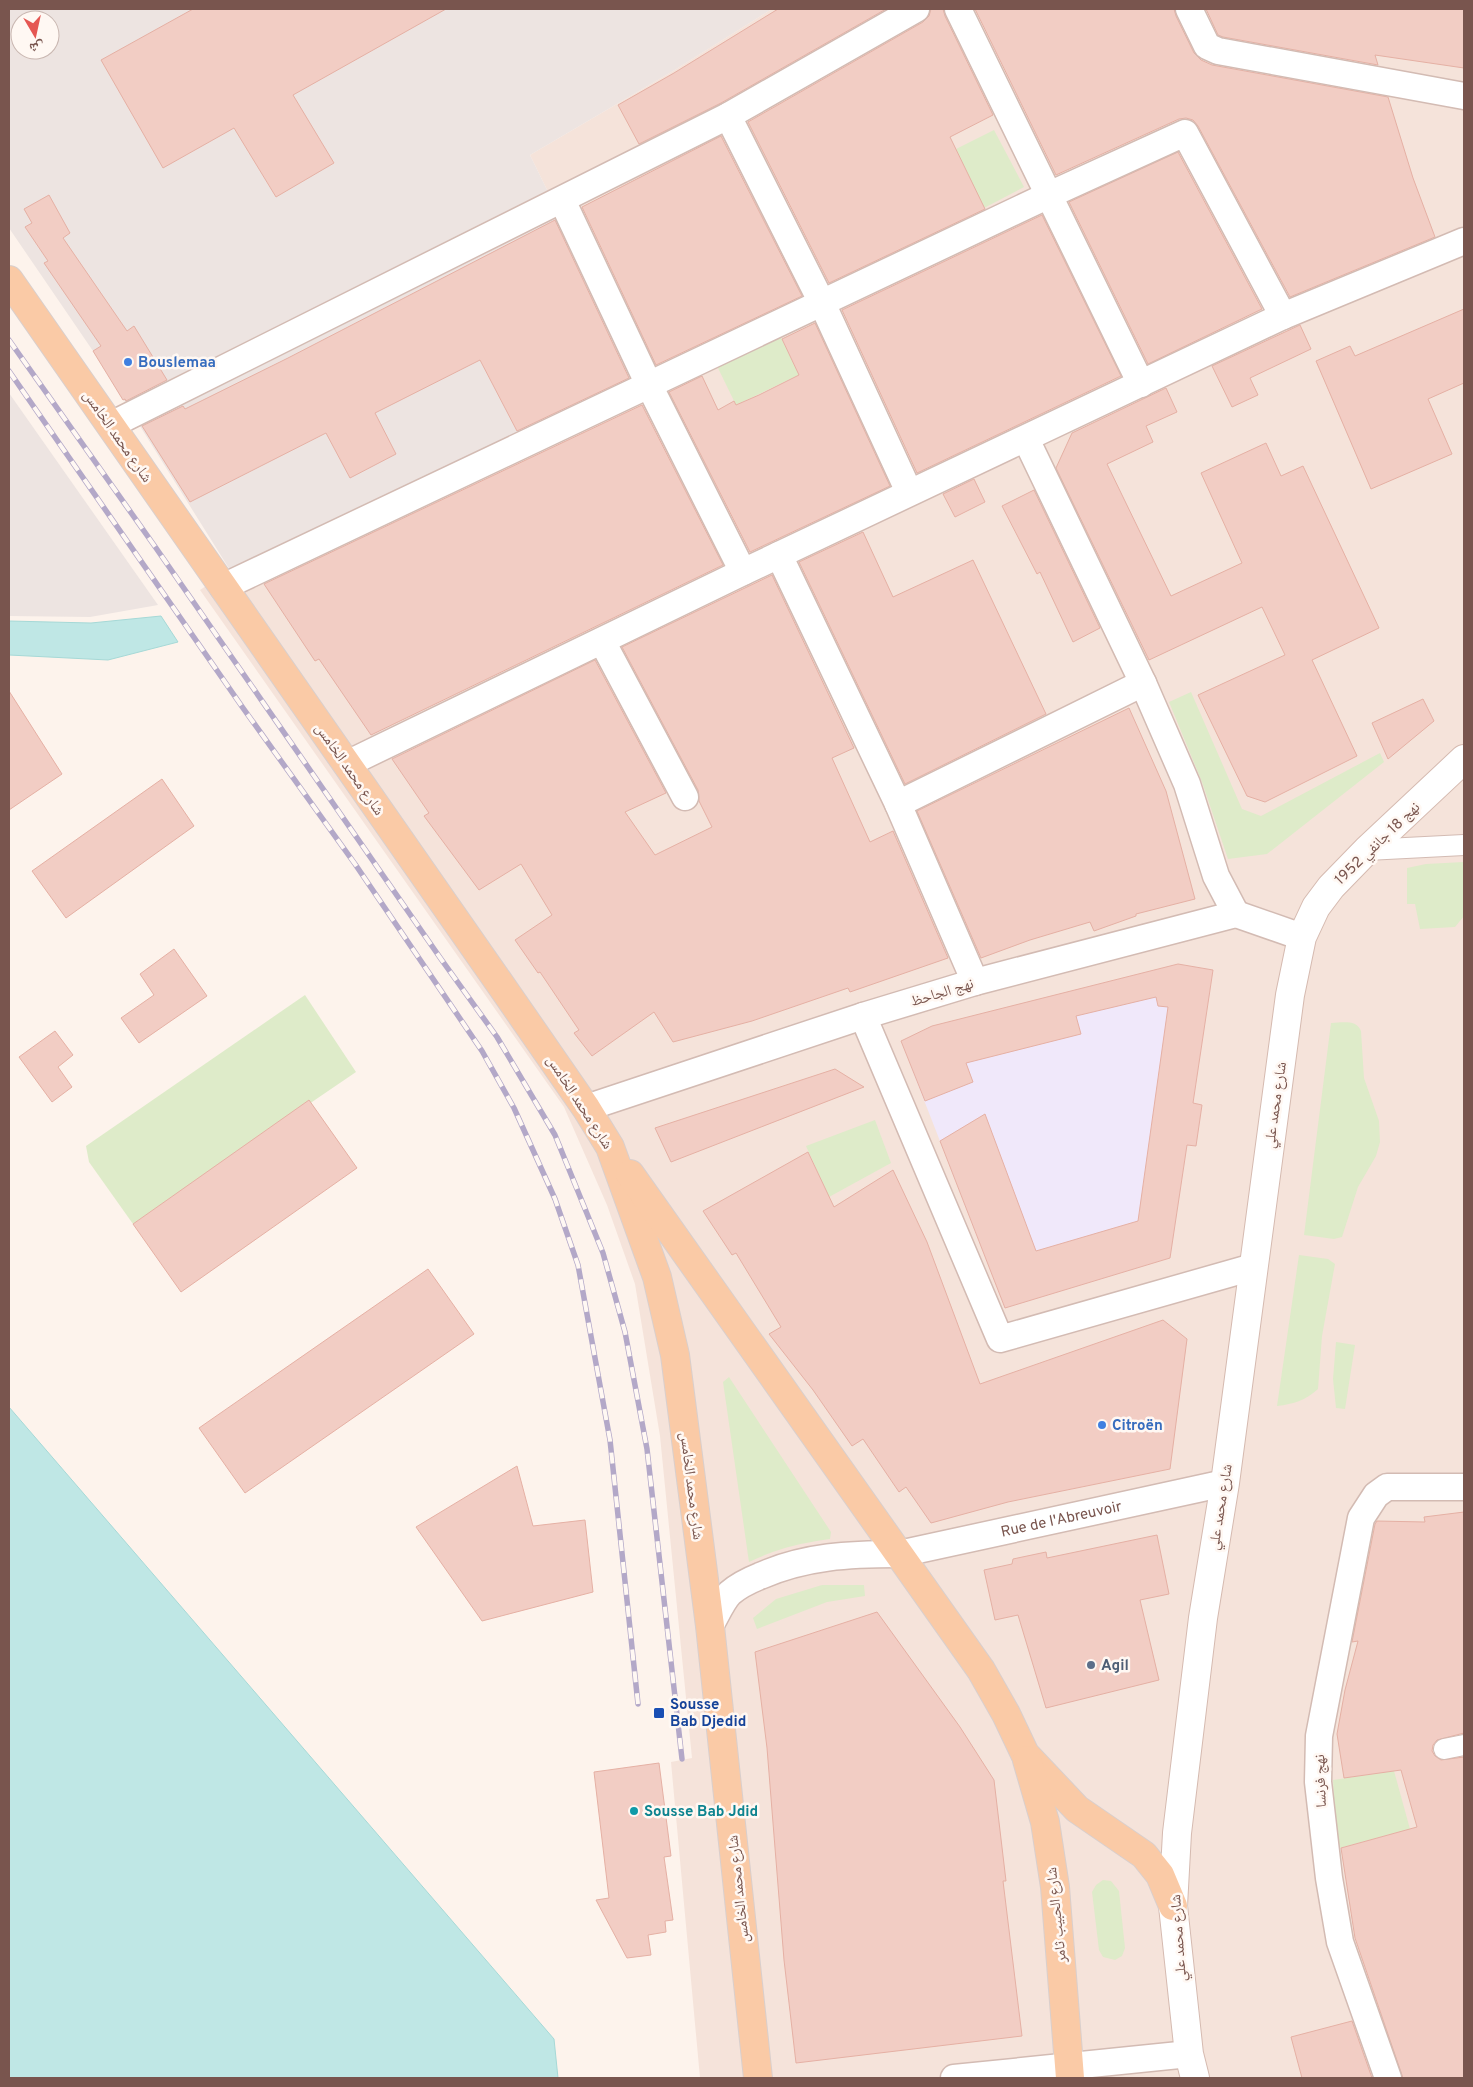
<svg xmlns="http://www.w3.org/2000/svg" width="1473" height="2087" viewBox="0 0 1473 2087" font-family="Overpass,'Noto Naskh Arabic',sans-serif">
<rect width="100%" height="100%" fill="#fdf3ec"/>
<polygon fill="#f5e3da" points="772,9 1464,9 1464,2078 700,2078 671,1762 692,1758 660,1436 635,1284 607,1205 564,1107 200,590 230,570 640,380 530,155 673,71"/>
<g fill="#ede4e1" fill-rule="evenodd">
<path d="M9,9H772L673,71L530,155L640,380L230,570L93,351L9,228ZM20,20H50V50H20Z"/>
<polygon points="9,393 158,605 90,617 9,616"/>
</g>
<polygon fill="#f0e8fa" points="1178,964 1213,970 1193,1103 1202,1105 1196,1146 1187,1145 1170,1258 1005,1308 901,1041 931,1027"/>
<g fill="#deebc9">
<polygon points="994,130 1024,187 984,208 956,149"/>
<polygon points="780,335 799,375 736,405 717,366"/>
<polygon points="1191,692 1242,809 1261,816 1380,753 1384,762 1267,854 1228,859 1202,782 1169,702"/>
<polygon points="1464,862 1464,916 1455,927 1420,929 1415,904 1407,904 1407,868 1426,864"/>
<polygon points="305,995 356,1072 133,1224 89,1162 86,1146"/>
<path d="M1331,1023C1342,1023 1356,1019 1361,1031L1364,1078L1379,1121L1380,1142L1376,1156L1358,1187L1342,1237L1334,1239L1304,1235Z"/>
<polygon points="875,1120 891,1163 829,1197 806,1146"/>
<path d="M1299,1255L1328,1259L1335,1264L1322,1336L1318,1389C1306,1400 1294,1404 1277,1406Z"/>
<polygon points="1336,1342 1355,1345 1345,1409 1336,1408 1333,1379"/>
<path d="M729,1377L831,1532L830,1539C796,1544 779,1548 749,1562L723,1382Z"/>
<polygon points="822,1585 864,1585 865,1596 827,1602 757,1629 753,1618 776,1599"/>
<polygon points="1394,1771 1410,1829 1336,1849 1333,1780"/>
<polygon points="1103,1880 1111,1881 1119,1891 1125,1948 1122,1956 1115,1960 1103,1957 1099,1950 1092,1892 1096,1885"/>
</g>
<g fill="#bfe7e5" stroke="#a6d9d7">
<polygon points="161,616 178,642 108,660 9,655 9,621 91,623"/>
<polygon points="9,1407 554,2039 558,2078 9,2078"/>
</g>
<g fill="#f2cdc4" stroke="#e5b0a4">
<polygon points="193,9 446,9 293,95 334,163 276,197 234,128 163,168 101,60"/>
<polygon points="778,9 886,9 721,103 639,144 618,105 674,73"/>
<polygon points="931,9 943,9 945,16 993,115 950,137 985,209 829,283 748,122 923,22 929,16"/>
<polygon points="975,9 1174,9 1176,16 1194,53 1201,60 1212,65 1388,97 1413,178 1435,237 1290,297 1198,126 1193,120 1186,118 1179,119 1056,175"/>
<polygon points="1206,9 1464,9 1464,68 1375,55 1378,65 1223,37 1218,35"/>
<polygon points="721,136 802,296 656,365 582,207"/>
<polygon points="1178,152 1262,309 1148,364 1069,202"/>
<polygon points="49,195 70,233 63,238 127,331 134,326 167,380 126,401 125,399 123,400 93,351 101,346 44,263 48,261 25,227 32,223 24,209"/>
<polygon points="1042,215 1121,376 917,473 842,310"/>
<polygon points="555,220 629,378 517,431 480,360 375,413 396,454 350,478 326,433 190,502 142,426 183,406 185,409 288,358"/>
<polygon points="1464,309 1464,383 1428,399 1452,454 1371,489 1316,361 1350,346 1355,356"/>
<polygon points="815,323 890,486 750,552 669,392 702,376 718,410 734,401 736,405 759,395 799,375 782,339"/>
<polygon points="1300,325 1311,349 1250,378 1258,395 1232,407 1212,366"/>
<polygon points="1166,388 1177,412 1146,426 1153,442 1107,464 1171,596 1242,563 1201,473 1266,443 1281,476 1303,466 1379,628 1312,660 1357,756 1265,802 1247,796 1198,695 1285,655 1262,607 1149,660 1056,468 1072,433"/>
<polygon points="642,405 723,565 371,735 319,659 315,661 264,584"/>
<polygon points="974,479 985,502 955,517 943,494"/>
<polygon points="1034,490 1100,628 1073,642 1040,572 1037,574 1002,506"/>
<polygon points="863,532 893,597 973,560 1046,714 905,784 799,562"/>
<polygon points="772,575 854,748 832,758 870,842 893,831 948,958 850,992 848,988 752,1021 673,1042 654,1012 592,1056 574,1033 579,1030 540,972 538,973 515,940 552,915 521,864 479,890 424,816 429,813 392,759 595,660 666,793 625,812 655,855 712,827 699,801 698,790 622,647"/>
<polygon points="9,691 62,774 9,810"/>
<polygon points="1423,699 1434,721 1388,759 1372,723"/>
<polygon points="1129,708 1166,791 1195,899 1136,914 1136,916 1094,931 1090,922 1030,940 981,958 917,811"/>
<polygon points="162,779 194,826 66,918 32,871"/>
<polygon points="174,949 207,996 139,1043 121,1018 154,995 140,974"/>
<polygon points="1178,964 1213,970 1193,1103 1202,1105 1196,1146 1187,1145 1170,1258 1005,1308 940,1141 985,1114 1036,1251 1138,1221 1168,1007 1158,1006 1156,997 1076,1016 1081,1034 966,1063 973,1082 925,1101 901,1041 932,1026"/>
<polygon points="55,1031 73,1055 58,1067 72,1087 52,1102 19,1057"/>
<polygon points="835,1069 864,1087 671,1162 655,1128"/>
<polygon points="309,1100 357,1168 181,1292 133,1224"/>
<polygon points="808,1152 834,1207 893,1170 927,1242 980,1384 1163,1320 1187,1339 1170,1469 1008,1502 931,1523 906,1487 899,1492 863,1439 852,1446 813,1390 769,1334 781,1327 736,1253 732,1255 703,1211"/>
<polygon points="428,1269 474,1334 245,1493 199,1428"/>
<polygon points="517,1466 533,1526 585,1520 593,1592 482,1621 416,1527"/>
<polygon points="1464,1512 1464,1733 1437,1740 1433,1745 1432,1751 1435,1756 1441,1760 1464,1757 1464,2078 1403,2078 1355,1938 1341,1848 1417,1827 1401,1770 1344,1778 1337,1734 1345,1690 1358,1641 1352,1642 1375,1524 1377,1521 1425,1522 1424,1517"/>
<polygon points="1157,1535 1169,1594 1140,1600 1159,1680 1046,1708 1018,1615 995,1620 984,1570 1012,1564 1013,1559 1046,1552 1047,1558"/>
<polygon points="877,1612 960,1727 994,1780 1006,1881 1003,1881 1022,2036 796,2063 784,1960 767,1748 755,1652"/>
<polygon points="659,1763 671,1856 664,1857 673,1920 665,1921 666,1932 648,1935 651,1955 627,1958 596,1900 609,1898 594,1772"/>
<polygon points="1352,2021 1372,2078 1302,2078 1291,2037"/>
</g>
<g fill="none" stroke-linecap="round" stroke-linejoin="round">
<defs>
<g id="pedestrian">
<polyline points="1367,850 1464,845"/>
<polyline points="1444,1749 1464,1745"/>
</g>
<g id="minor">
<polyline points="958,9 1141,384"/>
<polyline points="1189,9 1207,46 1218,51 1464,96"/>
<polyline points="728,116 822,303 909,492"/>
<polyline points="562,200 649,385 743,572"/>
<polyline points="111,425 728,116 916,9"/>
<polyline points="1026,439 1143,683 1187,784 1216,876 1236,914"/>
<polyline points="779,555 898,804 975,982"/>
<polyline points="223,587 1049,195 1185,133 1283,316"/>
<polyline points="602,641 685,797"/>
<polyline points="347,764 743,572 1283,316 1464,241"/>
<polyline points="898,804 1143,683"/>
<polyline points="863,1016 1000,1339 1253,1267"/>
<polyline points="586,1108 863,1016 975,982 1236,914 1302,937"/>
<path id="s1" d="M710,1626C716,1616 722,1601 730,1593C738,1586 750,1580 760,1576C805,1556 850,1554 899,1554L1225,1483"/>
<polyline points="954,2078 1189,2054"/>
<polyline points="1388,2078 1340,1942 1329,1878 1318,1782 1319,1736 1361,1518 1376,1495 1387,1487 1464,1487"/>
</g>
<polyline id="secondary" points="1195,2078 1189,2054 1173,1906 1177,1833 1203,1618 1225,1483 1290,995 1302,937 1316,907 1331,887 1367,850 1464,759"/>
<g id="primary">
<polyline points="9,280 505,991 586,1108 610,1147 657,1277 675,1355 710,1626 758,2078"/>
<polyline points="630,1174 981,1670 1006,1714 1025,1754 1077,1809 1144,1855 1160,1875 1173,1906"/>
<polyline points="1027,1760 1045,1822 1055,1887 1070,2078"/>
</g>
</defs>
<use href="#pedestrian" stroke="#d3bbb3" stroke-width="22"/>
<use href="#minor" stroke="#d3bbb3" stroke-width="29"/>
<use href="#secondary" stroke="#d5bab0" stroke-width="30"/>
<use href="#primary" stroke="#d9cfcd" stroke-width="30"/>
<use href="#pedestrian" stroke="#fff" stroke-width="20"/>
<use href="#minor" stroke="#fff" stroke-width="26"/>
<use href="#secondary" stroke="#fff" stroke-width="28"/>
<use href="#primary" stroke="#facaa6" stroke-width="28"/>
<defs>
<g id="rail">
<polyline points="9,340 156,548 441,959 497,1037 555,1135 603,1253 625,1332 647,1449 682,1759"/>
<polyline points="9,371 243,708 355,864 482,1051 514,1108 555,1199 578,1265 610,1440 638,1704"/>
</g>
</defs>
<use href="#rail" stroke="#b3a8c8" stroke-width="5.5"/>
<use href="#rail" stroke="#fff8f3" stroke-width="4" stroke-dasharray="11" stroke-linecap="butt"/>
</g>
<g fill="#3f7fe0" stroke="#fff8f3" stroke-width="2">
<circle cx="128" cy="362" r="5"/>
<circle cx="1102" cy="1425" r="5"/>
</g>
<circle fill="#5c6f8a" stroke="#fff8f3" stroke-width="2" cx="1091" cy="1665" r="5"/>
<rect fill="#1a4fb4" stroke="#fff8f3" stroke-width="2" x="653" y="1707" width="12" height="12" rx="2.5"/>
<circle fill="#0f9aa8" stroke="#fff8f3" stroke-width="2" cx="634" cy="1811" r="5"/>
<g text-anchor="middle" stroke-width="5" stroke-linejoin="round" paint-order="stroke">
<g font-size="15" font-weight="bold" fill="#366cbe" stroke="#fff8f3" text-anchor="start">
<text x="138" y="367">Bouslemaa</text>
<text x="1112" y="1430">Citroën</text>
</g>
<g font-size="15" fill="#79554e" stroke="#fff8f3">
<text transform="translate(118 436) rotate(55)" y="5">شارع محمد الخامس</text>
<text transform="translate(350 769) rotate(55)" y="5">شارع محمد الخامس</text>
<text transform="translate(1377 843) rotate(-44)" y="5">نهج 18 جانفي 1952</text>
<text transform="translate(942 992) rotate(-17)" y="5">نهج الجاحظ</text>
<text transform="translate(580 1102) rotate(57)" y="5">شارع محمد الخامس</text>
<text transform="translate(1275 1105) rotate(-82)" y="5">شارع محمد علي</text>
<text transform="translate(692 1486) rotate(83)" y="5">شارع محمد الخامس</text>
<text transform="translate(1220 1507) rotate(-81)" y="5">شارع محمد علي</text>
<text dy="5" stroke="none"><textPath href="#s1" startOffset="381">Rue de l'Abreuvoir</textPath></text>
<text transform="translate(1320 1781) rotate(-92)" y="5">نهج فرنسا</text>
<text transform="translate(738 1889) rotate(-96)" y="5">شارع محمد الخامس</text>
<text transform="translate(1056 1915) rotate(-96)" y="5">شارع الحبيب ثامر</text>
<text transform="translate(1178 1938) rotate(-94)" y="5">شارع محمد علي</text>
</g>
<g font-size="15" font-weight="bold" fill="#4e5e75" stroke="#fff8f3" text-anchor="start">
<text x="1101" y="1670">Agil</text>
</g>
<g font-size="15" font-weight="bold" fill="#164399" stroke="#fff8f3" text-anchor="start">
<text x="670" y="1709">Sousse<tspan x="670" dy="17">Bab Djedid</tspan></text>
</g>
<g font-size="15" font-weight="bold" fill="#0d838f" stroke="#fff8f3" text-anchor="start">
<text x="644" y="1816">Sousse Bab Jdid</text>
</g>
</g>
<rect width="1473" height="2087" fill="none" stroke="#79554e" stroke-width="20"/>
<g transform="translate(35 35) rotate(171)"><circle r="24" fill="#fff8f3" stroke="#c9b7b1"/>
<path d="M0-4L9 19L0 12L-9 19Z" fill="#e55753"/>
<text y="-8" font-size="14" font-weight="bold" text-anchor="middle" fill="#79554e">ش</text>
</g>
</svg>
